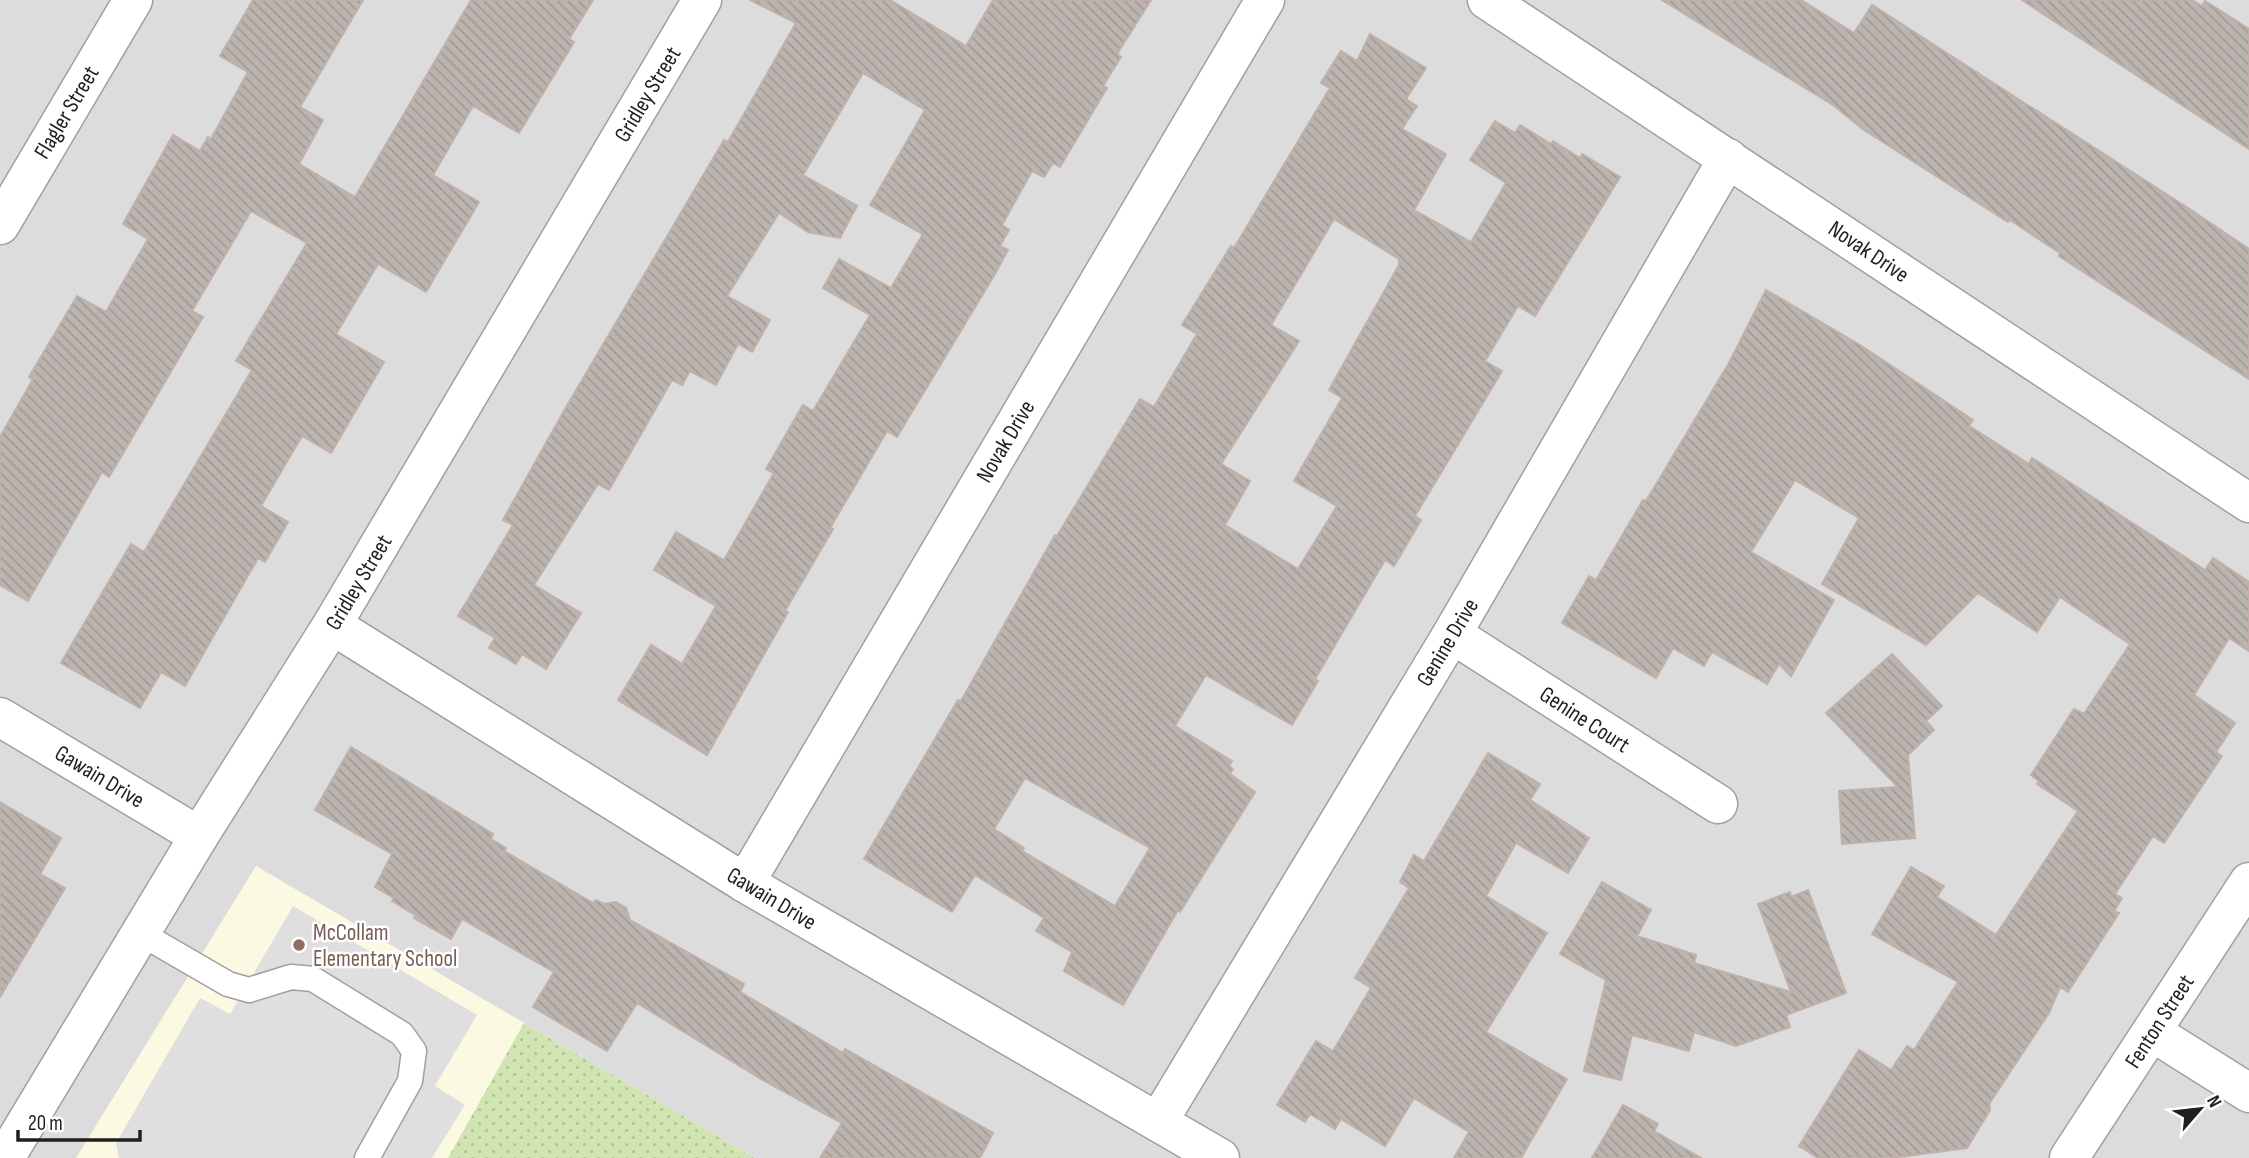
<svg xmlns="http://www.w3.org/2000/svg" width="2249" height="1158" viewBox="0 0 2249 1158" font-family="'Sofia Sans Condensed',sans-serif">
<defs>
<pattern id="grass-dots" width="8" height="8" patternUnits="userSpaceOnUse" patternTransform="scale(1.75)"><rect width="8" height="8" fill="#d0e5b1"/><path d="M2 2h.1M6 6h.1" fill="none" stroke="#b2c498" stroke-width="1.8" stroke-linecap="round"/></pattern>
<pattern id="building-back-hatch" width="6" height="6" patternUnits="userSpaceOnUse" patternTransform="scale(1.75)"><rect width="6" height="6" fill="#bcb4af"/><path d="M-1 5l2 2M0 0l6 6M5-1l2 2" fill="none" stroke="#a19a96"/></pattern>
</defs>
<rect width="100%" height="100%" fill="#efebe6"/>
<rect fill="#dddcdc" x="0" y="0" width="2249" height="1158"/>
<polygon fill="#fcf9e2" points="256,866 755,1158 76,1158"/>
<polygon fill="url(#grass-dots)" points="524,1023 755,1158 448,1158"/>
<polygon fill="#dfdfdf" points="293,906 477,1015 435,1086 465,1105 432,1158 119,1158 116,1143 200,998 230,1014"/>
<g fill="url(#building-back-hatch)" stroke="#bfb1aa" stroke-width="2" fill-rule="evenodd">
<polygon points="253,0 363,0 300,107 323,120 299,164 355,197 471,0 593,0 569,39 574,42 519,133 473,106 433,175 479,202 426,292 378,264 336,334 384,362 331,453 302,436 261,506 288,522 265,562 258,558 185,686 161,672 140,708 61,663 131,544 144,552 252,370 236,361 307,243 251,211 192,311 203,317 109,477 102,472 28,601 0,585 0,437 33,379 29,377 77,296 106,312 148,239 123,224 173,135 200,151 208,137 211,139 248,72 220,56"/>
<polygon points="750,0 890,0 966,46 993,0 1151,0 1117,54 1121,57 1103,86 1107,88 1060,167 1053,163 1044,177 1032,171 1002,225 1009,230 1000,246 1008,250 995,274 897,437 887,431 830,528 833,529 785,611 788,612 707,755 618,700 651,645 682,664 716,606 654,570 676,532 724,560 774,473 766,469 803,405 813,411 870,315 823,288 839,259 891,288 923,234 870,205 925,110 863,73 803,175 857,206 840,238 808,232 779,213 727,296 770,320 752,352 738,344 716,385 690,371 682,385 672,380 609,490 598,484 534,585 581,613 546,669 522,654 516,664 489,648 495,638 458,616 513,525 503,520 565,409 724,140 728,142 796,23"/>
<polygon points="1662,0 1801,0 1854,33 1872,5 2188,208 2249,249 2249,379 2059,256 2060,253 2010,220 2008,222 1864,130 1833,105"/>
<polygon points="2022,0 2192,0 2202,6 2205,1 2249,29 2249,149"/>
<path d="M1370,34L1426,68L1406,99L1417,106L1402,129L1446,154L1414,210L1471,242L1506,183L1470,160L1495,121L1515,133L1520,125L1551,144L1553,141L1580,158L1582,154L1620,177L1535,316L1518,306L1485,361L1502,371L1415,516L1421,520L1394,566L1385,560L1315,679L1318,681L1292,725L1206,675L1175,726L1232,761L1229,766L1233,769L1230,774L1255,792L1180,912L1178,910L1123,1005L1064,971L1072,952L1036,931L1044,918L975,875L952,912L864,859L958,700L961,701L1055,535L1057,536L1140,399L1154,407L1197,334L1182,325L1231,246L1234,248L1330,88L1321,83L1341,51L1357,61ZM1334,219L1399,259V265L1329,390L1342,398L1294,481L1337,506L1298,569L1225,525L1250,481L1221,464L1299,341L1271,325ZM1025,778L1150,848L1115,906L1022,851L1024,848L994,829Z"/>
<polygon points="1766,290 1860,345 1973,420 1969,426 2029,464 2032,458 2205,570 2213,558 2249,582 2249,651 2229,638 2194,695 2235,723 2216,752 2222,756 2164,843 2153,836 2115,894 2122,898 2114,911 2119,913 2068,992 2060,987 2049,1013 1989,1104 1990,1110 1967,1148 1892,1158 1818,1158 1799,1146 1859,1050 1891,1070 1907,1046 1914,1050 1958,982 1872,934 1911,867 1944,886 1937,897 1996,935 2078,811 2037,784 2039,781 2031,775 2074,709 2084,714 2130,644 2060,597 2037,632 1978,593 1926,645 1822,584 1859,518 1795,480 1751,552 1834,600 1791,676 1779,664 1767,684 1712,652 1704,666 1673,648 1656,678 1562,623 1589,576 1596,580 1643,500 1646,501 1729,363"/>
<polygon points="1892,654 1942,706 1926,721 1934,730 1908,755 1915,838 1842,844 1839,791 1898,787 1826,713"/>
<polygon points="351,747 493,834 491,839 506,848 504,851 593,903 596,900 604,904 616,902 626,908 630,920 744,984 740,992 843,1053 845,1049 993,1133 980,1158 820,1158 842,1123 761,1079 637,1003 607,1051 533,1007 554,972 462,919 451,939 414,918 415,915 392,901 394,898 375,887 392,854 315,810"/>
<polygon points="1488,753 1540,784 1530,800 1589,838 1568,873 1516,843 1486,896 1547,933 1486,1032 1567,1079 1521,1158 1454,1158 1469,1132 1414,1098 1385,1146 1341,1119 1335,1129 1310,1114 1305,1122 1277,1105 1316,1041 1333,1051 1371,988 1355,978 1409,888 1400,882 1414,855 1424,861"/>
<polygon points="0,802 61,838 40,874 65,888 0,997"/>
<polygon points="1602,882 1651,910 1637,936 1696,955 1694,963 1791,992 1758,904 1790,892 1791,897 1808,890 1846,993 1786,1015 1790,1027 1736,1046 1694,1032 1689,1051 1632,1035 1621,1080 1584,1071 1606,980 1560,954"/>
<polygon points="1623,1105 1658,1124 1654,1131 1701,1158 1592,1158"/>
</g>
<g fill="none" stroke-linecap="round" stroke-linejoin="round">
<defs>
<polyline id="lane" points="140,933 228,984 249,990 291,977 313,979 402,1034 414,1051 410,1081 367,1158"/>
<g id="street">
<polyline points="1487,0 2249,503"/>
<polyline points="0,225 133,0"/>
<polyline points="332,625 745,883 1220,1158"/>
<polyline points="1452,634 1718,804"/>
<polyline points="0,717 199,836"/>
<polyline points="745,883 1265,0"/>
<polyline points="2152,1032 2249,1093"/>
<polyline points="1158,1122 1452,634 1728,158"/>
<polyline points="5,1158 199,836 332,625 702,0"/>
<polyline points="2069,1158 2249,882"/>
</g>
</defs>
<use href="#lane" stroke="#a0a0a0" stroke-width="27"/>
<use href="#street" stroke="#a0a0a0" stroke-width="41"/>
<use href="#lane" stroke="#fff" stroke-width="24"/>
<use href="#street" stroke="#fff" stroke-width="38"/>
</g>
<circle fill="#8d6e63" stroke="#fff" stroke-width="2.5" cx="299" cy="945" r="7"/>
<g text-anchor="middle" stroke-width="5" stroke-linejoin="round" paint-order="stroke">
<g font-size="23" fill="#1f1f1f" stroke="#fff">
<text transform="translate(647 94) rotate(-59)" y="8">Gridley Street</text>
<text transform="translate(66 112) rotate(-59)" y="8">Flagler Street</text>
<text transform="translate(1869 251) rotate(34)" y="8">Novak Drive</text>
<text transform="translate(1005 441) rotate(-59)" y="8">Novak Drive</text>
<text transform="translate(358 582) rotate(-59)" y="8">Gridley Street</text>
<text transform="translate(1447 642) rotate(-59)" y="8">Genine Drive</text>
<text transform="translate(1585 719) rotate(33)" y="8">Genine Court</text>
<text transform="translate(100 776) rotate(31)" y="8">Gawain Drive</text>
<text transform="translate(772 898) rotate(31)" y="8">Gawain Drive</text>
<text transform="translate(2159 1021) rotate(-57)" y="8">Fenton Street</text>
</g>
<g font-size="23" fill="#785e54" stroke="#fff" text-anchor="start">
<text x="313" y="940">McCollam<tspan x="313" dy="26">Elementary School</tspan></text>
</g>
</g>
<g transform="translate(2200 1109) rotate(62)" stroke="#ffffff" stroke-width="5" paint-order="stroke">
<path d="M0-5L12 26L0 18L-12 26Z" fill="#1f1f1f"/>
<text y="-10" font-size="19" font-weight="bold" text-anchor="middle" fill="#1f1f1f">N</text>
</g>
<path d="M18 1130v10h122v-10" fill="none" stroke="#1f1f1f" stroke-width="3.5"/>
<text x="28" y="1130" font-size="21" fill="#1f1f1f" stroke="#ffffff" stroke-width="5" paint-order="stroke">20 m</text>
</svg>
